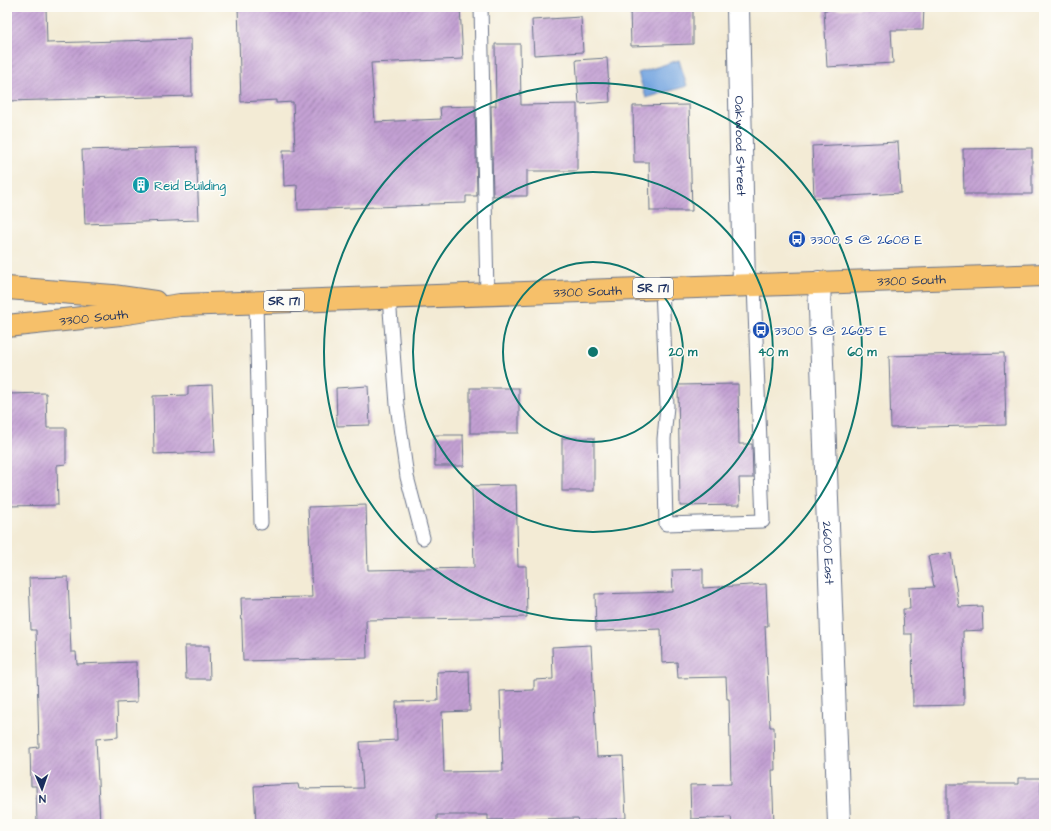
<svg xmlns="http://www.w3.org/2000/svg" width="1051" height="831" viewBox="0 0 1051 831" font-family="'Architects Daughter',sans-serif">
<defs>
<pattern id="building-hatch" width="6" height="6" patternUnits="userSpaceOnUse"><rect width="6" height="6" fill="#c3a0d3"/><path d="M-1 1l2-2M0 6l6-6M5 7l2-2" fill="none" stroke="#9e83ae"/></pattern>
</defs>
<rect width="100%" height="100%" fill="#fdfcf7"/>
<filter id="ink" filterUnits="userSpaceOnUse"><feTurbulence type="fractalNoise" baseFrequency=".025" numOctaves="2"/><feDisplacementMap in="SourceGraphic" scale="8" xChannelSelector="R" yChannelSelector="G"/><feConvolveMatrix kernelMatrix="1 2 1 2 8 2 1 2 1" color-interpolation-filters="sRGB"/></filter>
<filter id="wash" filterUnits="userSpaceOnUse"><feTurbulence type="fractalNoise" baseFrequency=".012" numOctaves="4" result="noise"/><feDisplacementMap in="SourceGraphic" scale="16" xChannelSelector="R" yChannelSelector="G"/><feGaussianBlur stdDeviation="0.9" result="paint"/><feColorMatrix in="noise" values="0 0 0 0 0 0 0 0 0 0 0 0 0 0 0 0 0 1.4 0 .05"/><feComposite in="paint" operator="in"/></filter>
<g filter="url(#wash)">
<rect width="100%" height="100%" fill="#f3ebd5"/>
<polygon fill="#76a6e0" stroke="#486a9f" points="679,60 687,86 646,98 638,73"/>
<g id="blocks">
<g fill="url(#building-hatch)">
<polygon points="7,7 46,7 47,43 191,39 192,96 7,101"/>
<polygon points="238,7 460,7 463,59 371,63 375,122 441,119 440,107 475,106 477,196 466,196 466,203 429,204 429,205 298,210 297,185 284,186 283,150 295,150 293,102 276,103 276,100 241,102"/>
<polygon points="630,7 693,7 693,44 631,46"/>
<polygon points="884,7 924,7 923,30 891,30 893,63 827,67 824,10"/>
<polygon points="581,17 583,52 534,55 532,20"/>
<polygon points="495,44 520,44 521,105 577,104 577,171 527,171 527,196 493,196 491,106 496,106"/>
<polygon points="607,58 610,102 579,104 576,60"/>
<polygon points="689,105 692,211 650,211 649,162 634,162 633,106"/>
<polygon points="898,142 901,193 814,198 812,146"/>
<polygon points="196,147 199,220 85,224 82,150"/>
<polygon points="1032,148 1032,194 964,194 963,149"/>
<polygon points="1004,353 1006,425 891,428 889,356"/>
<polygon points="738,384 739,444 752,444 753,478 739,478 740,505 680,506 678,385"/>
<polygon points="212,385 215,452 154,454 153,396 188,395 188,386"/>
<polygon points="368,386 370,425 337,426 336,388"/>
<rect x="470" y="388" width="49" height="45"/>
<polygon points="46,393 47,428 66,428 66,464 57,465 58,505 9,506 7,394"/>
<polygon points="434,435 463,435 464,466 435,466"/>
<rect x="562" y="438" width="32" height="53"/>
<polygon points="516,485 518,566 526,566 527,617 366,620 367,658 243,661 241,598 312,597 308,507 366,505 368,570 474,568 472,486"/>
<polygon points="951,553 959,607 982,606 983,630 963,631 964,705 913,706 912,634 904,634 903,609 910,609 909,588 934,587 928,556"/>
<polygon points="703,569 703,588 766,584 768,626 765,626 770,727 774,727 775,770 772,770 774,824 732,824 731,817 691,819 690,785 731,784 729,699 727,699 726,677 678,678 677,662 662,663 661,629 596,631 595,594 673,592 672,570"/>
<polygon points="68,577 71,652 76,652 77,664 136,662 137,702 117,703 118,737 96,739 100,824 37,824 36,786 31,786 30,748 39,747 36,630 31,630 29,578"/>
<polygon points="591,645 597,757 623,756 626,818 579,821 578,818 488,820 488,815 437,815 437,824 256,824 254,786 298,784 299,789 363,788 360,742 397,740 396,702 438,701 437,672 469,671 470,711 442,712 444,772 503,771 500,691 534,690 534,680 553,679 552,647"/>
<polygon points="185,646 209,646 210,679 186,679"/>
<polygon points="1018,778 1041,778 1041,824 947,824 947,784 1018,784"/>
</g>
</g>
</g>
<g filter="url(#ink)">
<use href="#blocks" fill-opacity="0" stroke="#677188" stroke-width="1"/>
<g fill="none" stroke-linecap="round" stroke-linejoin="round">
<defs>
<g id="lane">
<polyline points="481,7 487,294"/>
<polyline points="662,288 667,406 664,439 666,524 763,521 754,285"/>
<polyline points="389,297 397,405 407,477 423,538"/>
<polyline points="256,302 261,523"/>
</g>
<g id="street">
<path id="s1" d="M738,7L744,285"/>
<path id="s2" d="M819,282L839,824"/>
</g>
<g id="primary">
<polyline points="7,288 113,296 155,302"/>
<path id="s3" d="M7,326L120,314L180,305L1044,275"/>
</g>
</defs>
<use href="#lane" stroke="#677188" stroke-width="15"/>
<use href="#street" stroke="#677188" stroke-width="24"/>
<use href="#primary" stroke="#677188" stroke-width="24"/>
<use href="#lane" stroke="#fff" stroke-width="13"/>
<use href="#street" stroke="#fff" stroke-width="22"/>
<use href="#primary" stroke="#f6c06b" stroke-width="22"/>
</g>
</g>
<g fill="none" stroke="#0f766e" stroke-width="2">
<circle cx="593" cy="352" r="90"/>
<circle cx="593" cy="352" r="180"/>
<circle cx="593" cy="352" r="269"/>
</g>
<defs>
<symbol id="building-disc" viewBox="-11 -11 22 22"><circle r="9.5" fill="#0f9aa8" stroke="#fdfcf7"/><path d="M-4-6H4V6H1V3H-1V6H-4ZM-2.5-4.3h1.7v1.8h-1.7ZM.8-4.3h1.7v1.8H.8ZM-2.5-1h1.7V.8h-1.7ZM.8-1h1.7V.8H.8Z" fill="#fff"/></symbol>
<symbol id="bus-disc" viewBox="-11 -11 22 22"><circle r="9.5" fill="#1a4fb4" stroke="#fdfcf7"/><path d="M-5-6H5V4H4V6H2V4H-2V6H-4V4H-5ZM-3.5-4V0h7V-4ZM-3.5 1.2v1.5H-2V1.2ZM2 1.2v1.5H3.5V1.2Z" fill="#fff"/></symbol>
</defs>
<g fill-rule="evenodd">
<use href="#building-disc" x="131" y="175" width="20" height="20"/>
<use href="#bus-disc" x="787" y="229" width="20" height="20"/>
<use href="#bus-disc" x="751" y="320" width="20" height="20"/>
</g>
<g text-anchor="middle" stroke-width="3" stroke-linejoin="round" paint-order="stroke">
<g fill="#fdfcf7" stroke="#5f6c8c" stroke-width="1">
<rect x="633" y="278" width="40" height="20" rx="3"/>
<rect x="264" y="291" width="40" height="20" rx="3"/>
</g>
<g font-size="12" font-weight="bold" fill="#1b2f5e">
<text x="653" y="292">SR 171</text>
<text x="284" y="305">SR 171</text>
</g>
<g font-size="13" fill="#1b2f5e" stroke="#fdfcf7">
<text dy="5" stroke="none"><textPath href="#s1" startOffset="139">Oakwood Street</textPath></text>
<text dy="5" stroke="none"><textPath href="#s3" startOffset="906">3300 South</textPath></text>
<text dy="5" stroke="none"><textPath href="#s3" startOffset="582">3300 South</textPath></text>
<text dy="5" stroke="none"><textPath href="#s3" startOffset="87">3300 South</textPath></text>
<text dy="5" stroke="none"><textPath href="#s2" startOffset="271">2600 East</textPath></text>
</g>
<g font-size="13" fill="#0d838f" stroke="#fdfcf7" text-anchor="start">
<text x="154" y="190">Reid Building</text>
</g>
<g font-size="13" fill="#164399" stroke="#fdfcf7" text-anchor="start">
<text x="810" y="244">3300 S @ 2608 E</text>
<text x="774" y="335">3300 S @ 2605 E</text>
</g>
</g>
<circle cx="593" cy="352" r="6" fill="#0f766e" stroke="#fdfcf7" stroke-width="2"/>
<g font-size="12" text-anchor="middle" font-weight="bold" fill="#0f766e" stroke="#fdfcf7" stroke-width="3" stroke-linejoin="round" paint-order="stroke">
<text x="683" y="356">20 m</text>
<text x="773" y="356">40 m</text>
<text x="862" y="356">60 m</text>
</g>
<rect width="1051" height="831" fill="none" stroke="#fdfcf7" stroke-width="24"/>
<g transform="translate(42 789) rotate(178)" stroke="#fdfcf7" stroke-width="3" paint-order="stroke">
<path d="M0-3L7 15L0 10L-7 15Z" fill="#1b2f5e"/>
<text y="-6" font-size="11" font-weight="bold" text-anchor="middle" fill="#1b2f5e">N</text>
</g>
</svg>
